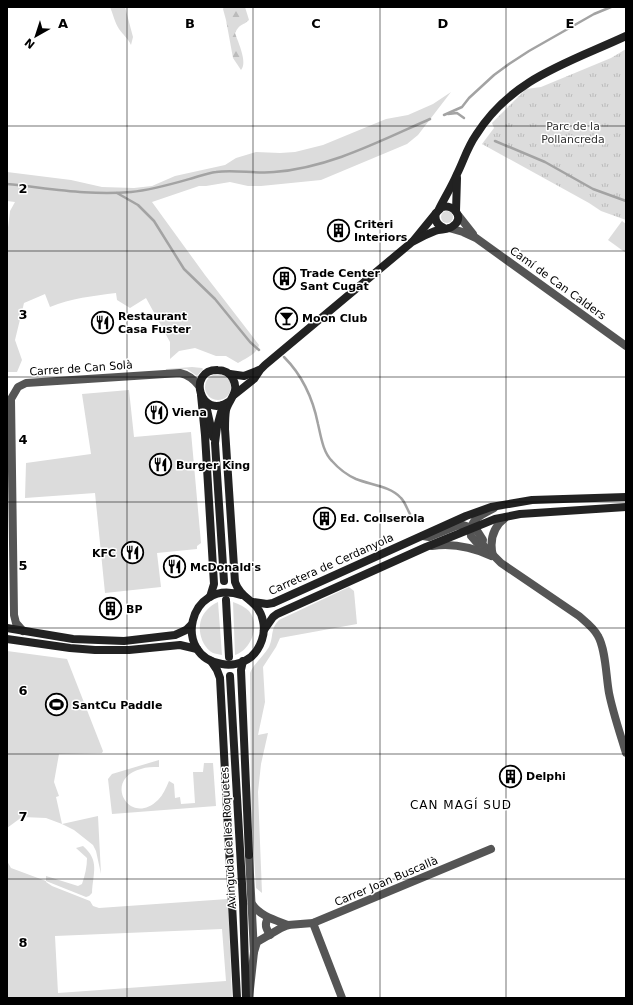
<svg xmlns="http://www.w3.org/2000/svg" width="633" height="1005" viewBox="0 0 633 1005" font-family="'DejaVu Sans',sans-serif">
<defs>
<pattern id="forest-firs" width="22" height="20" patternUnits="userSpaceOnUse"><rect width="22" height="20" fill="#dcdcdc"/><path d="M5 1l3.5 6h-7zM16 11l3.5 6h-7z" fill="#bbb"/></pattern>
<pattern id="park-tufts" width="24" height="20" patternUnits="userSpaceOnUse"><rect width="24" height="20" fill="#dcdcdc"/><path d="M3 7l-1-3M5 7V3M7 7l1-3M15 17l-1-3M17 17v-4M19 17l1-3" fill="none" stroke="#bbb"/></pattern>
</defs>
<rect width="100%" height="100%" fill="#fff"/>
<g fill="#dcdcdc" fill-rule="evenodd">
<path d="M110,7H125L133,37L131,45C128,38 123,35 119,29C115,23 113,14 110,7Z"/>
<path d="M451,92L418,135L407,144L321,180L261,186H248L230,182L206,186H199L152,202L205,275L259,345C257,354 246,358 238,363L226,356H216L195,348L179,351L170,359V342L146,298L130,308L117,300L116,293C93,296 71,298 50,307L45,294L24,303L15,340L22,360L17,372H7V236L10,211L15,202L7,201V172L71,180L102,187L134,188L152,186L175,176L225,165L236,158L256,152L280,153L295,152L323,145L386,119L408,115L433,104Z"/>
<circle cx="447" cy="217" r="6"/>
<polygon points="622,221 626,224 626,253 608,240"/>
<polygon points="192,367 202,368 203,369 197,376 187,369 166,370 166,369"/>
<circle cx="218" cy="387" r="13"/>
<polygon points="129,390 134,437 191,432 201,543 197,546 197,549 157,553 161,587 105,593 95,493 25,498 26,463 91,454 82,394"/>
<path d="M349,587L354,591L357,624L280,638L276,647L263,667L265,702L258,735L268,733L261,764L258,792L262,893L256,888L251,812L250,673C254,663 264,656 269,647C274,636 270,629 279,620Z"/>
<path d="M218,602L222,655C219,654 215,654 213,653C209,651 206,647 204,644C195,626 201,610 218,602Z"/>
<path d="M233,602C239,604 245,607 249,611C261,625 251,650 235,655Z"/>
<polygon points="7,651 67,659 103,751 102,753 59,754 54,782 59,796 56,797 62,824 98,816 101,874 96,851 93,845 74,830 62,824 46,818 22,817 7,828"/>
<path d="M159,760V767C153,767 146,767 141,769C102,779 129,828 158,800C163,795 166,788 169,781L174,784L175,798L180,797L181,804L195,803L193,772H203L204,763H213L216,806L112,814L108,779L112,774Z"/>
<path d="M83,846C100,861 93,872 92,893L89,896L86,897L46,881V882L52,886L90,901L93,906L99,908L228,899L232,998H8L7,994V861L11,868L46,881V876L78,886L82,884C85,875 87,867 87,858L76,848ZM222,929L226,981L58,993L55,936Z"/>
</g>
<path fill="url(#forest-firs)" d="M224,7H245L249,20C243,26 240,23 235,33C238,42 248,63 241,70L233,58L226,20L223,9Z"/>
<polygon fill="url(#park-tufts)" points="626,49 626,220 601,211 589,203 482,144 494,128 492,123 526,89 541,87 611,58"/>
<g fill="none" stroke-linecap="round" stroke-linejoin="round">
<g stroke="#a3a3a3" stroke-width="2.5">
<polyline points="448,114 457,113 464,118"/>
<polyline points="444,115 462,107 469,98 494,75 509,64 529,51 594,14 611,7"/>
<polyline points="495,141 545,162 593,189 626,201"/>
<path d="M7,184C48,188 89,196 131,192C152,190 172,184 193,178C200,176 208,173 216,172C234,169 255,174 274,172C329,168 380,141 430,119"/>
<polyline points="117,193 138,205 154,221 184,269 215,299 250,342 259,350"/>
<path d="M284,357C303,376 313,399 318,424C321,437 323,452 332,461C339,469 347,475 356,479C371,485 390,486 401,498C405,502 407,509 410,514"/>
</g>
<g stroke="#555" stroke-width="8">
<polyline points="458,215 473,234"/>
<polyline points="449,228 463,232 476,238 626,346"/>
<path d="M494,508C481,516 469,518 471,536L477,543L482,544L501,563L579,616C586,622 594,628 598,636C606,650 606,677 609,693C613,713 620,733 626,753"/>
<polyline points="423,536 429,537 456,526 463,525 476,529 483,540 482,544"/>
<path d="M432,546C453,543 472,547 491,556"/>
<path d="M493,556C489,540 493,527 506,517"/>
<path d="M23,631L16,623L14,615L11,399L18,387L26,383L180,373C189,375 194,379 199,386"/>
<polyline points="249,855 254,952 249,998"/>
<path d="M252,904C260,916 275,920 288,925"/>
<path d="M268,918C264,925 266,928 270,935"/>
<polyline points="313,923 342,998"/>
<polyline points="254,952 257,942 281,928 288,925 313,923 491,849"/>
</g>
<g stroke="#222" stroke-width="8">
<path d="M439,209C445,197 452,186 457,174C464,160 467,148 476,135C512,78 568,63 626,36"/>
<polyline points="456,211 457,178"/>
<polyline points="414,240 436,213"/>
<polyline points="230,374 244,376 259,370"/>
<polyline points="201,395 205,435 214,584 210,597"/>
<path d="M234,395L254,379L260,370L265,365L412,242C419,238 427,234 435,231C441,229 449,230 453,226C465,218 454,204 442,207L436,213C434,220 437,225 444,228"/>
<path d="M230,401C200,422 186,369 218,370C224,370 230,373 233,379C240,392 229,399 226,410C225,416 225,423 225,429L235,582C241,600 259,600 263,621C266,633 261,648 251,657C243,663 232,666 222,664C172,657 188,578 241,595"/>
<polyline points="206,405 213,437"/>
<polyline points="223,405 217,427 215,443 224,581"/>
<polyline points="226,600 229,657"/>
<polyline points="253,602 267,604 273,603 466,516 491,507 532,500 626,497"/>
<polyline points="7,628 73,639 124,641 175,635 186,630 191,625"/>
<polyline points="264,630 273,617 277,614 426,547 495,519 520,514 626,507"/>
<polyline points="7,639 70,648 95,650 129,650 180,645 197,649"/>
<polyline points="211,661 217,670 220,678 237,998"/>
<polyline points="243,661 241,670 249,855"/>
<polyline points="230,676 243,901 246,998"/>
</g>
</g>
<path fill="none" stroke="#000" stroke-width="1" stroke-opacity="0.55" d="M127,7V998M253,7V998M380,7V998M506,7V998M7,126H626M7,251H626M7,377H626M7,502H626M7,628H626M7,754H626M7,879H626"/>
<defs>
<symbol id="building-ring" viewBox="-11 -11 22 22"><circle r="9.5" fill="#fff" stroke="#000" stroke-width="1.5"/><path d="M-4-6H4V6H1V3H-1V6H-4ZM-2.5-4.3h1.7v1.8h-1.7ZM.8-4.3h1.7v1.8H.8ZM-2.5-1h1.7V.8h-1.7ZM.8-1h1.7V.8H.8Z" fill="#000"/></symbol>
<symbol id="bar-ring" viewBox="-11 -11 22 22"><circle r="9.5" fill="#fff" stroke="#000" stroke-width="1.5"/><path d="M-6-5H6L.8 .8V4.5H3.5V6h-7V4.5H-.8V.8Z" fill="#000"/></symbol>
<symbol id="restaurant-ring" viewBox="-11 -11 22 22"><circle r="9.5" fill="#fff" stroke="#000" stroke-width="1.5"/><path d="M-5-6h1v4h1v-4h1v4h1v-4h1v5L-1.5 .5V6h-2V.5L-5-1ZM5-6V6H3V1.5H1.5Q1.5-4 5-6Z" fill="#000"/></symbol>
<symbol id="stadium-ring" viewBox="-11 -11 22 22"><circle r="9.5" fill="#fff" stroke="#000" stroke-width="1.5"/><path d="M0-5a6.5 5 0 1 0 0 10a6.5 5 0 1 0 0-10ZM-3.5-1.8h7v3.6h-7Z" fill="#000"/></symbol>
</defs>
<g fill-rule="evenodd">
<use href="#building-ring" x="326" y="218" width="25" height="25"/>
<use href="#building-ring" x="272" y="266" width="25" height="25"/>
<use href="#bar-ring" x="274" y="306" width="25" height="25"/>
<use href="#restaurant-ring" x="90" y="310" width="25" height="25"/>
<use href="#restaurant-ring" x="144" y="400" width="25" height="25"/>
<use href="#restaurant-ring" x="148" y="452" width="25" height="25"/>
<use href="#building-ring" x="312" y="506" width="25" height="25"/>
<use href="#restaurant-ring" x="120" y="540" width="25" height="25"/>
<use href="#restaurant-ring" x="162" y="554" width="25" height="25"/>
<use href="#building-ring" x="98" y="596" width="25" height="25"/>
<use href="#stadium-ring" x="44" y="692" width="25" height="25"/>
<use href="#building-ring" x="498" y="764" width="25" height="25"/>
</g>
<g text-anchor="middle" stroke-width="3" stroke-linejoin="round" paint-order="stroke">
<g font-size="11" fill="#333" stroke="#fff">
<text x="573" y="130">Parc de la<tspan x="573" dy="13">Pollancreda</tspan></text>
</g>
<g font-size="11" font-weight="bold" fill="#000" stroke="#fff" text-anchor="start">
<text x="354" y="228">Criteri<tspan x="354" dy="13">Interiors</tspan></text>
<text x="300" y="277">Trade Center<tspan x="300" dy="13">Sant Cugat</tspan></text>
<text x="118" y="320">Restaurant<tspan x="118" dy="13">Casa Fuster</tspan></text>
<text x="302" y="322">Moon Club</text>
<text x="172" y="416">Viena</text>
<text x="176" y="469">Burger King</text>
<text x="340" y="522">Ed. Collserola</text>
<text x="116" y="557" text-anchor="end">KFC</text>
<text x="190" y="571">McDonald's</text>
<text x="126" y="613">BP</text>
<text x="72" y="709">SantCu Paddle</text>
<text x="526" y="780">Delphi</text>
</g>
<g font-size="11" fill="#000" stroke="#fff">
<text transform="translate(558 283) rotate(36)" y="4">Camí de Can Calders</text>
<text transform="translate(81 368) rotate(-4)" y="4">Carrer de Can Solà</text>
<text transform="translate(331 564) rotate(-24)" y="4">Carretera de Cerdanyola</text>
<text transform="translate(228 838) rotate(-93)" y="4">Avinguda de les Roquetes</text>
<text transform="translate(386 881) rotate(-23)" y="4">Carrer Joan Buscallà</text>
</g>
<g font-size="12" letter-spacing="1" fill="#000" stroke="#fff">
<text x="461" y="809">CAN MAGÍ SUD</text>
</g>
</g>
<g font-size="13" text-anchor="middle" font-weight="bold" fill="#000" stroke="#fff" stroke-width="3" stroke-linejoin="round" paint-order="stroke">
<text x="63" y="28">A</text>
<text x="190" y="28">B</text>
<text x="316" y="28">C</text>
<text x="443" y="28">D</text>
<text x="570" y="28">E</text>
<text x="23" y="193">2</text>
<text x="23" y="319">3</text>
<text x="23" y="444">4</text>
<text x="23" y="570">5</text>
<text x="23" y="695">6</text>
<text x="23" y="821">7</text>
<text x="23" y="947">8</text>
</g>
<rect width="633" height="1005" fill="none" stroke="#000000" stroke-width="16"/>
<g transform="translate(36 36) rotate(219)" stroke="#ffffff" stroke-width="3" paint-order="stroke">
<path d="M0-3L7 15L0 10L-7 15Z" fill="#000000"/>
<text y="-6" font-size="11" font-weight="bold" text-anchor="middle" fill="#000000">N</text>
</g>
</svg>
